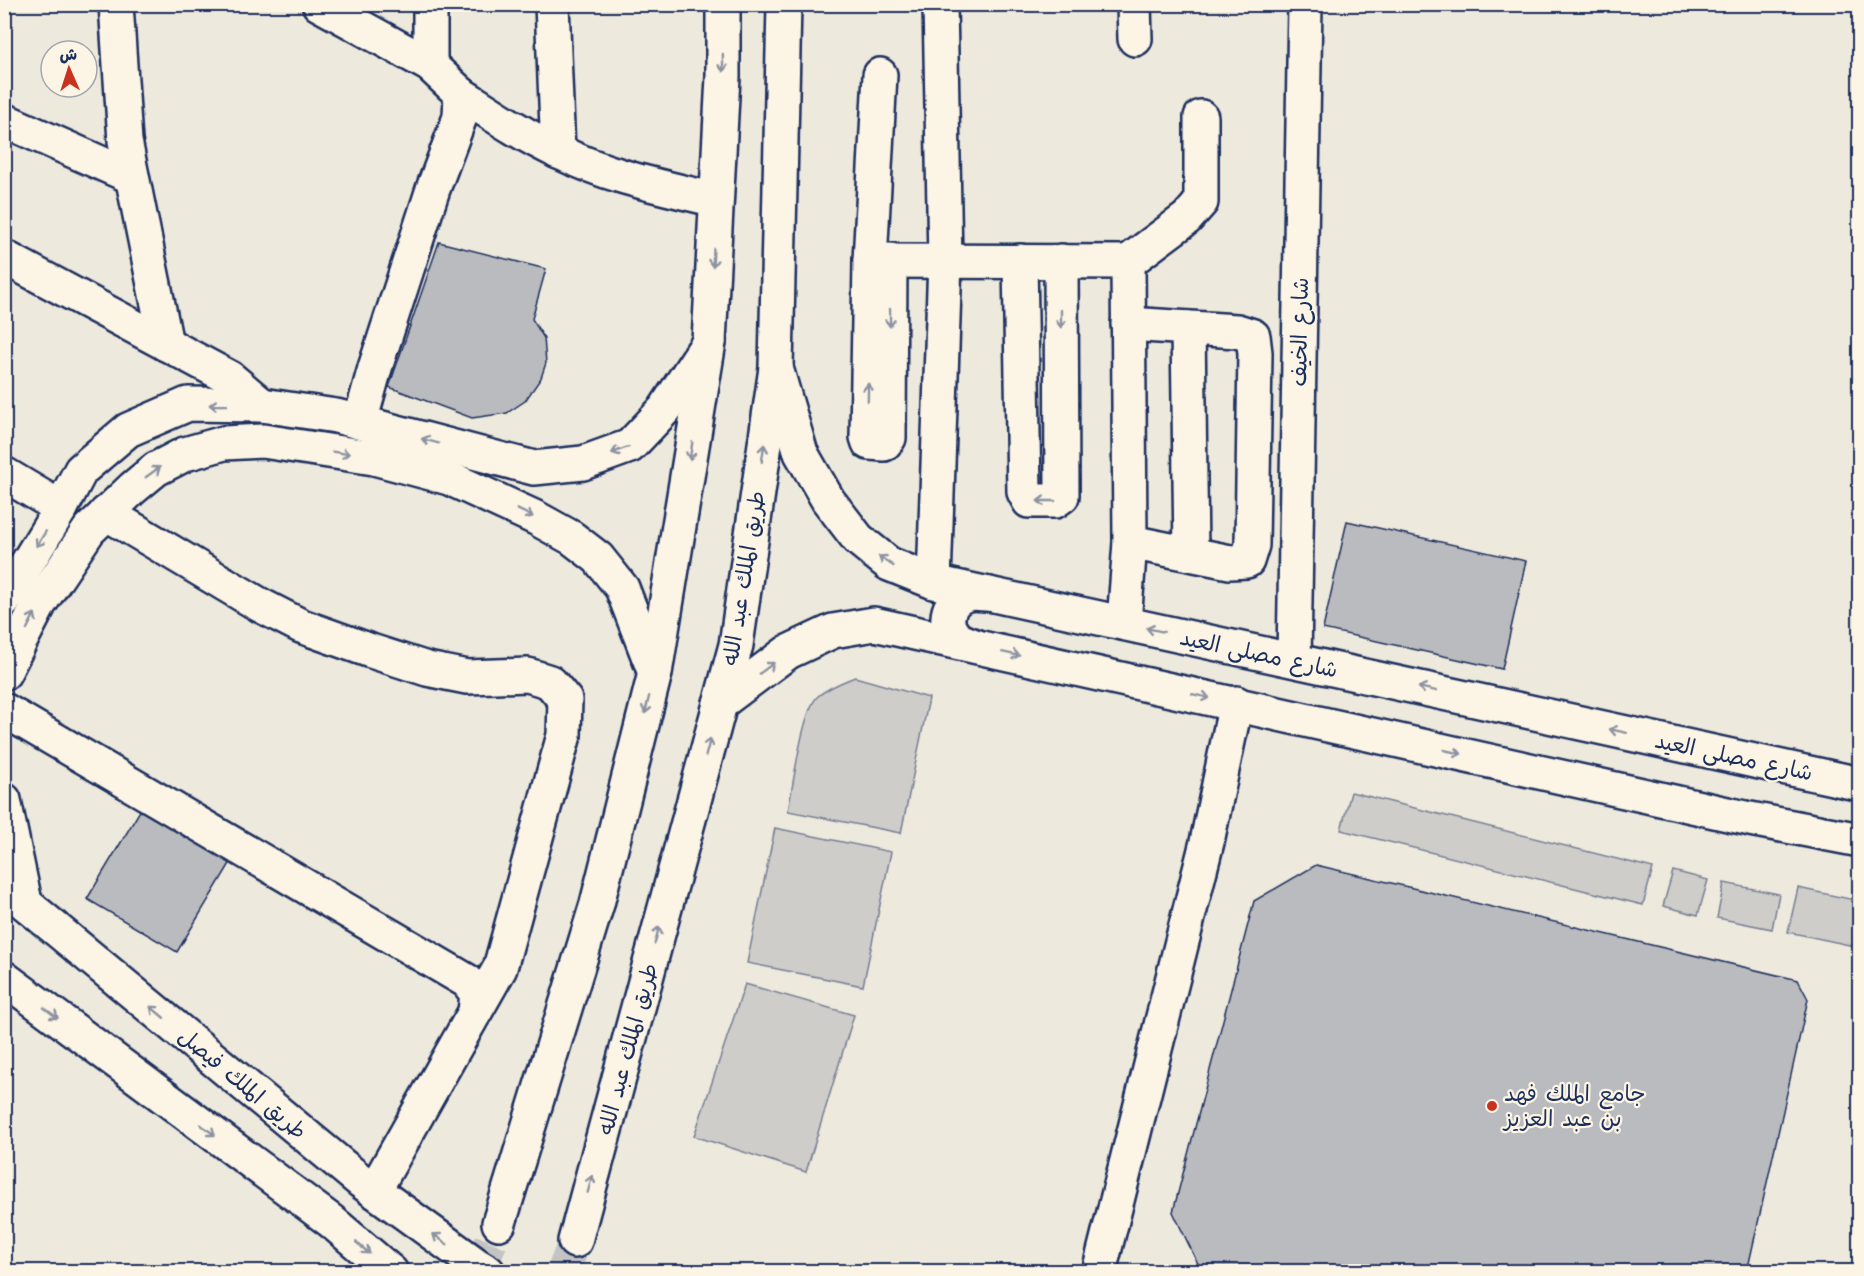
<svg xmlns="http://www.w3.org/2000/svg" width="1864" height="1276" viewBox="0 0 1864 1276" font-family="'Architects Daughter','Playpen Sans Arabic',sans-serif">
<rect width="100%" height="100%" fill="#eee9dd"/>
<filter id="ink" filterUnits="userSpaceOnUse"><feTurbulence type="fractalNoise" baseFrequency=".0167" numOctaves="2"/><feDisplacementMap in="SourceGraphic" scale="12" xChannelSelector="R" yChannelSelector="G"/><feConvolveMatrix kernelMatrix="1 2 1 2 8 2 1 2 1" color-interpolation-filters="sRGB"/></filter>
<g filter="url(#ink)">
<g fill="#cfcdca" stroke="#757e94" stroke-width="1.5">
<path d="M855,677L929,698L901,833L788,811C793,787 802,713 817,697C827,688 842,682 855,677Z"/>
<polygon points="1351,792 1653,868 1643,905 1341,830"/>
<polygon points="775,828 891,852 863,986 747,963"/>
<polygon points="1673,871 1708,880 1698,915 1663,906"/>
<polygon points="1724,883 1779,894 1772,929 1717,918"/>
<polygon points="1798,888 1859,901 1859,947 1788,932"/>
<polygon points="745,984 854,1015 806,1172 694,1136"/>
</g>
<g fill="#babbbe" stroke="#1b2f5e" stroke-width="1.5">
<polygon points="439,242 546,269 532,319 544,338 546,363 541,378 525,401 507,413 472,418 389,387"/>
<polygon points="1347,521 1526,561 1502,669 1323,629"/>
<polygon points="144,804 234,857 177,952 87,899"/>
<polygon points="1316,865 1798,980 1808,999 1747,1272 1202,1272 1173,1212 1254,901"/>
</g>
<g fill="none" stroke-linecap="round" stroke-linejoin="round">
<g stroke="#c4c4c4" stroke-width="33" stroke-dasharray="33 16" stroke-linecap="butt">
<polyline points="478,1272 499,1223"/>
<polyline points="563,1272 575,1241"/>
</g>
<defs>
<g id="minor">
<polyline points="116,4 125,141 166,344"/>
<polyline points="319,4 430,65 461,94 460,117 433,189 375,368 360,422"/>
<polyline points="430,4 430,65"/>
<polyline points="552,4 558,152"/>
<polyline points="1134,4 1135,39"/>
<polyline points="880,75 870,261 867,437 869,443 884,444 889,438 890,260"/>
<path d="M461,94C492,114 523,135 557,151C607,176 662,187 716,200"/>
<polyline points="4,120 132,177"/>
<polyline points="4,257 230,378 262,405"/>
<polyline points="870,261 1128,262 1130,542 1124,623"/>
<polyline points="1020,261 1024,492 1029,501 1055,501 1062,496 1061,261"/>
<polyline points="1128,262 1187,218 1201,202 1201,117"/>
<polyline points="1128,324 1237,331 1253,336 1255,353 1252,545 1247,561 1230,562 1130,542"/>
<polyline points="1188,328 1191,554"/>
<polyline points="776,368 801,453 828,500 858,539 889,564 934,582 1860,784"/>
<polyline points="4,474 61,508"/>
<polyline points="106,513 260,605 301,626 371,651 427,669 467,677 528,675 550,682 565,700 564,735 500,968 475,1012"/>
<polyline points="934,582 945,260 940,4"/>
<polyline points="4,601 61,508 81,470 128,430 188,404 262,405 336,416 534,468 583,463 630,446 665,409 709,342"/>
<path d="M975,646C969,644 962,642 957,638C942,626 946,602 965,595C972,592 981,594 989,594"/>
<polyline points="1294,660 1305,4"/>
<polyline points="4,673 40,603 89,530 133,488 156,469 185,454 224,443 263,441 374,458 449,478 536,518 572,538 598,558 622,588 655,673"/>
<polyline points="720,703 788,652 833,631 874,624 1750,819 1860,840"/>
<polyline points="4,710 467,981 477,994 475,1012 374,1191"/>
<polyline points="4,800 25,902"/>
<polyline points="1099,1272 1207,842 1236,703"/>
</g>
<g id="major">
<polyline points="499,1223 597,904 655,673 709,342 723,77 723,4"/>
<polyline points="575,1241 736,645 776,368 784,4"/>
</g>
<g id="highway">
<polyline points="4,886 362,1182 478,1266 488,1272"/>
<polyline points="4,978 331,1221 391,1272"/>
</g>
</defs>
<use href="#minor" stroke="#1b2f5e" stroke-width="38"/>
<use href="#major" stroke="#1b2f5e" stroke-width="38"/>
<use href="#highway" stroke="#1b2f5e" stroke-width="38"/>
<use href="#minor" stroke="#fcf5e5" stroke-width="33"/>
<use href="#major" stroke="#fcf5e5" stroke-width="33"/>
<use href="#highway" stroke="#fcf5e5" stroke-width="33"/>
</g>
<defs><path id="oneway-shaft" d="M-6 0H5M1.5-3L5.5 0L1.5 3" fill="none" stroke-width="1.6" stroke-linecap="round" stroke-linejoin="round" transform="scale(1.5)"/></defs>
<g stroke="#8c92a2">
<use href="#oneway-shaft" transform="translate(723 63) rotate(89)"/>
<use href="#oneway-shaft" transform="translate(713 258) rotate(93)"/>
<use href="#oneway-shaft" transform="translate(890 318) rotate(90)"/>
<use href="#oneway-shaft" transform="translate(1061 319) rotate(90)"/>
<use href="#oneway-shaft" transform="translate(868 392) rotate(-89)"/>
<use href="#oneway-shaft" transform="translate(218 405) rotate(-179)"/>
<use href="#oneway-shaft" transform="translate(430 441) rotate(-165)"/>
<use href="#oneway-shaft" transform="translate(620 450) rotate(160)"/>
<use href="#oneway-shaft" transform="translate(691 451) rotate(99)"/>
<use href="#oneway-shaft" transform="translate(341 453) rotate(9)"/>
<use href="#oneway-shaft" transform="translate(763 453) rotate(-82)"/>
<use href="#oneway-shaft" transform="translate(153 472) rotate(-36)"/>
<use href="#oneway-shaft" transform="translate(1046 501) rotate(-180)"/>
<use href="#oneway-shaft" transform="translate(525 513) rotate(26)"/>
<use href="#oneway-shaft" transform="translate(41 539) rotate(122)"/>
<use href="#oneway-shaft" transform="translate(886 561) rotate(-146)"/>
<use href="#oneway-shaft" transform="translate(31 621) rotate(-63)"/>
<use href="#oneway-shaft" transform="translate(1155 630) rotate(-168)"/>
<use href="#oneway-shaft" transform="translate(1011 654) rotate(12)"/>
<use href="#oneway-shaft" transform="translate(767 668) rotate(-37)"/>
<use href="#oneway-shaft" transform="translate(1427 689) rotate(-168)"/>
<use href="#oneway-shaft" transform="translate(1201 696) rotate(12)"/>
<use href="#oneway-shaft" transform="translate(647 705) rotate(104)"/>
<use href="#oneway-shaft" transform="translate(1618 731) rotate(-168)"/>
<use href="#oneway-shaft" transform="translate(708 747) rotate(-75)"/>
<use href="#oneway-shaft" transform="translate(1453 752) rotate(13)"/>
<use href="#oneway-shaft" transform="translate(657 935) rotate(-75)"/>
<use href="#oneway-shaft" transform="translate(157 1012) rotate(-140)"/>
<use href="#oneway-shaft" transform="translate(51 1013) rotate(37)"/>
<use href="#oneway-shaft" transform="translate(208 1130) rotate(37)"/>
<use href="#oneway-shaft" transform="translate(590 1184) rotate(-75)"/>
<use href="#oneway-shaft" transform="translate(440 1239) rotate(-144)"/>
<use href="#oneway-shaft" transform="translate(363 1248) rotate(40)"/>
</g>
</g>
<circle fill="#c8321e" stroke="#fcf5e5" stroke-width="2" cx="1492" cy="1106" r="6"/>
<g text-anchor="middle" stroke-width="4.5" stroke-linejoin="round" paint-order="stroke">
<g font-size="22" fill="#1b2f5e" stroke="#fcf5e5">
<text transform="translate(1299 332) rotate(-89)" y="8">شارع الخيف</text>
<text transform="translate(743 578) rotate(-81)" y="8">طريق الملك عبد الله</text>
<text transform="translate(1259 653) rotate(12)" y="8">شارع مصلى العيد</text>
<text transform="translate(1734 756) rotate(12)" y="8">شارع مصلى العيد</text>
<text transform="translate(627 1049) rotate(-75)" y="8">طريق الملك عبد الله</text>
<text transform="translate(243 1083) rotate(40)" y="8">طريق الملك فيصل</text>
</g>
<g font-size="22" fill="#1b2f5e" stroke="#fcf5e5" text-anchor="start">
<text x="1504" y="1101">جامع الملك فهد<tspan x="1504" dy="25">بن عبد العزيز</tspan></text>
</g>
</g>
<rect width="1864" height="1276" fill="none" stroke="#fcf5e5" stroke-width="24"/>
<rect x="12" y="12" width="1840" height="1252" fill="none" stroke="#1b2f5e" stroke-width="2" filter="url(#ink)"/>
<g transform="translate(69 69) rotate(357)"><circle r="28" fill="#fcf5e5" stroke="#a2a6af" stroke-width="1.5"/>
<path d="M0-4.5L10 22L0 15L-10 22Z" fill="#c8321e"/>
<text y="-9" font-size="16" font-weight="bold" text-anchor="middle" fill="#1b2f5e">ش</text>
</g>
</svg>
